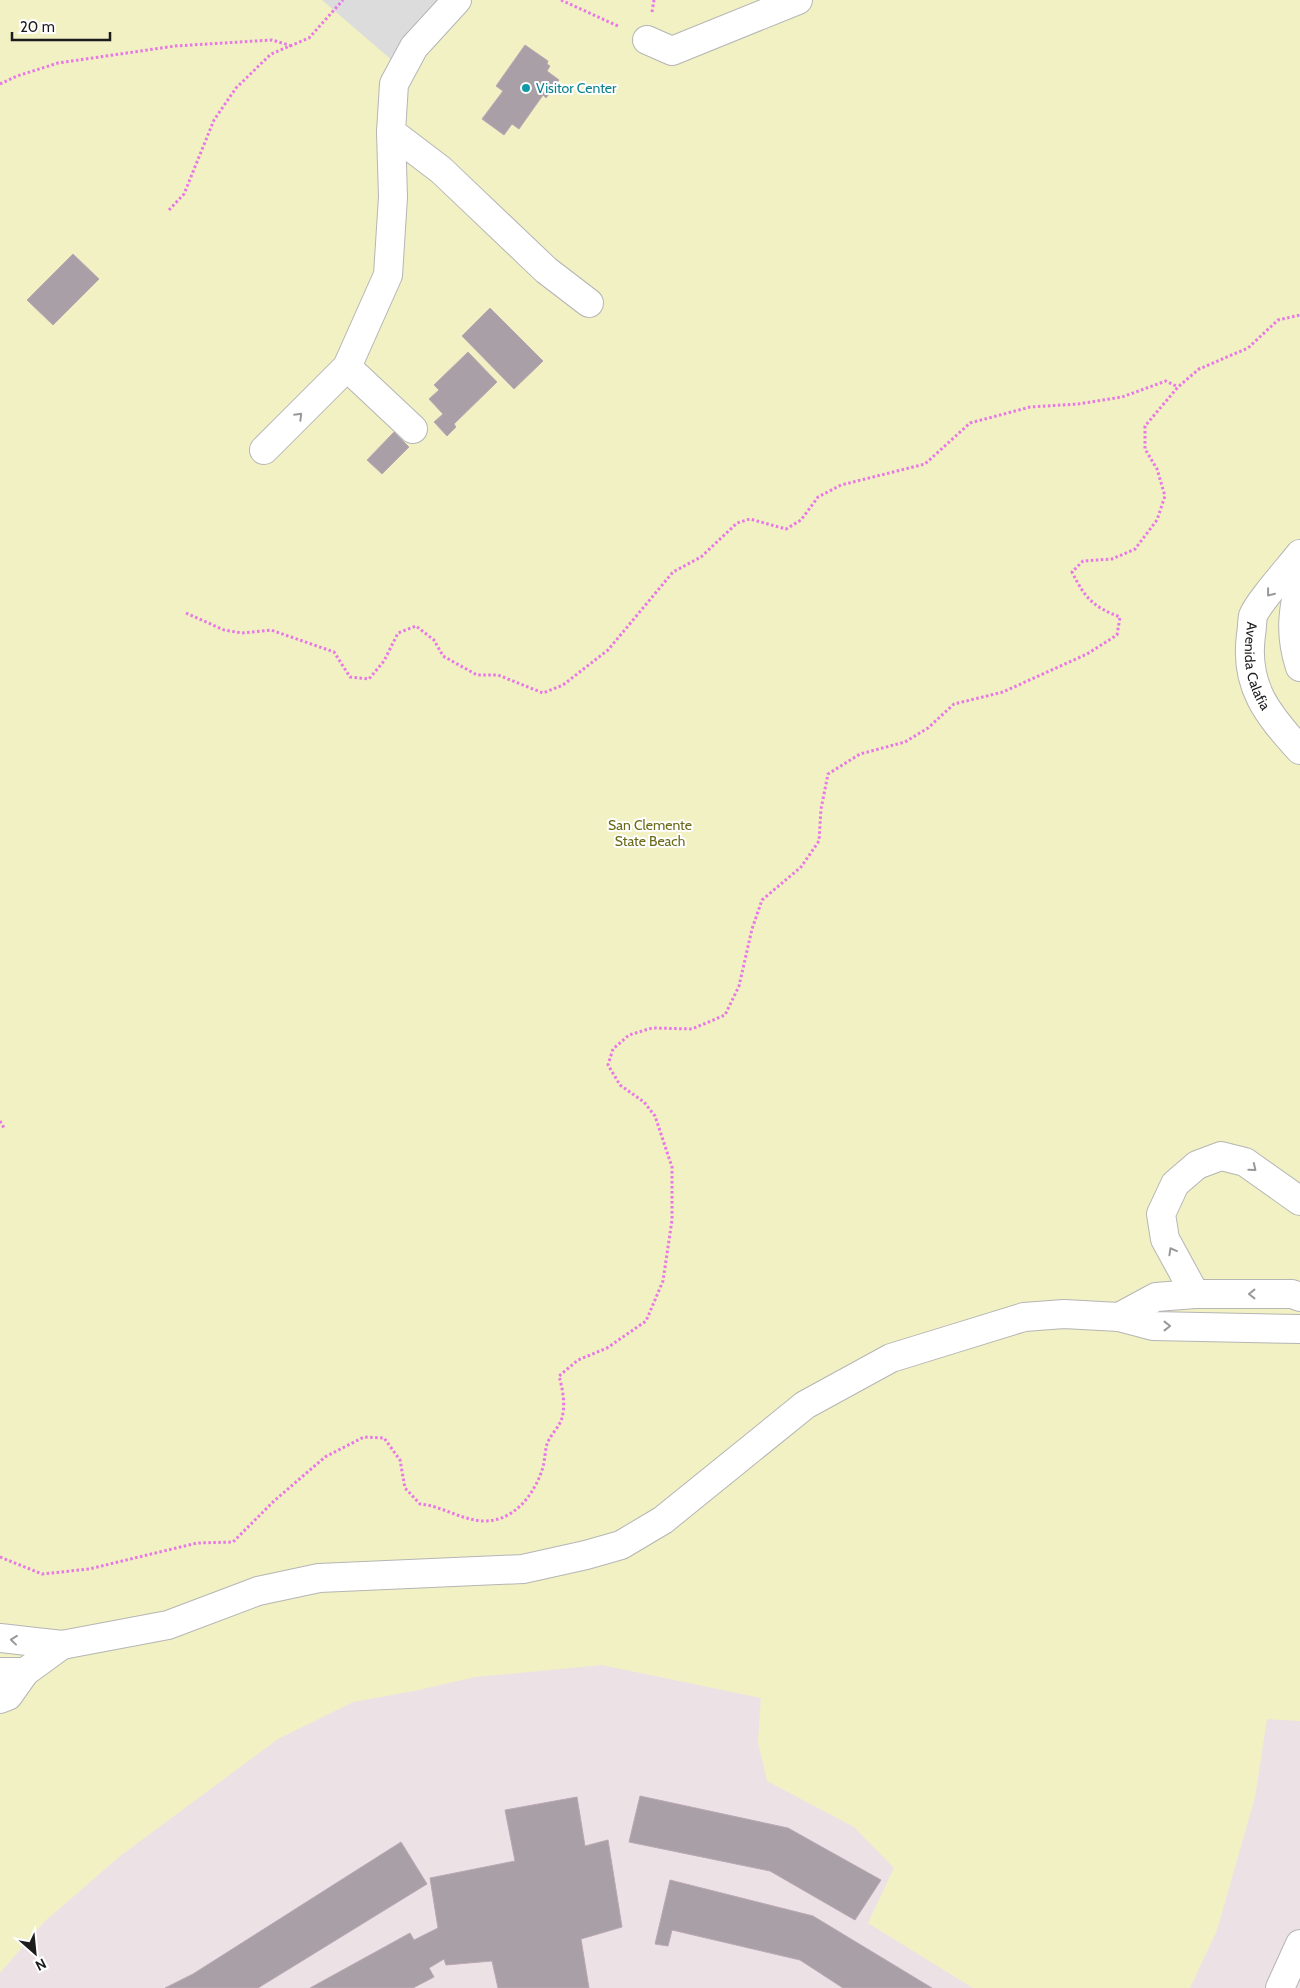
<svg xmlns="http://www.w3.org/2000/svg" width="1300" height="1988" viewBox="0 0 1300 1988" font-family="Cabin,sans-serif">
<rect width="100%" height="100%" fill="#ece2e6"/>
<polygon fill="#f2f1c3" points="0,0 1300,0 1300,1721 1267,1719 1255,1797 1217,1930 1190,1988 973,1988 868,1923 894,1868 854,1827 767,1781 758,1742 761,1698 602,1665 475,1677 414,1691 353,1702 278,1739 120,1856 44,1922 0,1973"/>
<polygon fill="#dcdcdc" points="322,0 460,0 401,68"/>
<g fill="#a99fa6" stroke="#bba7b4">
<polygon points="525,45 548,61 547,64 550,66 547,71 559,80 546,98 543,95 519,129 512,124 504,135 482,119 503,91 496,86"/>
<polygon points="73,254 99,279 53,325 27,300"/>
<polygon points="490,308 543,361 514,389 462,336"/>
<polygon points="468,352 497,382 454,424 456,427 447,436 434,422 443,414 429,399 439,390 434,385"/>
<polygon points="394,432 409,447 382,474 367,460"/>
<polygon points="640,1796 788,1828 881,1880 855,1920 770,1871 629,1842"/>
<polygon points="577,1797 585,1846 608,1840 622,1927 581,1939 589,1988 498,1988 492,1961 446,1965 444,1959 429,1968 434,1977 413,1988 310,1988 410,1933 414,1940 438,1928 430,1878 515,1861 505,1810"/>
<polygon points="401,1842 427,1884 258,1988 165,1988 193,1974"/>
<polygon points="670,1880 813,1916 932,1988 843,1988 800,1960 672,1930 668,1946 655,1944"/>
</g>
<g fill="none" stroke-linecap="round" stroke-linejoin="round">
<defs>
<g id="minor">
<polyline points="457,0 414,47 394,84 391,132 441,170 546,270 589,303"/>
<polyline points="647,40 672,51 798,0"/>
<polyline points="391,132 393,197 388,275 347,367 413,429"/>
<polyline points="264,450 347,367"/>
<path id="s1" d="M1300,554C1290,567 1257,604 1253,616C1252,621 1252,629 1251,635C1244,686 1268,715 1300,750"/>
<path d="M1300,578C1293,611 1289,634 1300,667"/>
<polyline points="1195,1294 1165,1239 1161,1214 1175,1184 1197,1165 1221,1156 1245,1162 1300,1201"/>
<polyline points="1119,1317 1156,1297 1195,1294 1292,1294 1300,1297"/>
<polyline points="0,1638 62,1645 168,1625 258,1591 319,1578 523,1569 586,1555 621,1545 663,1520 805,1405 891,1358 1024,1317 1064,1314 1119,1317 1153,1326 1300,1329"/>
<polyline points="0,1672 25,1672 62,1645"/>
<polyline points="0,1699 8,1696 25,1672"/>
<polyline points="1280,1988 1300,1944"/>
</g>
</defs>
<use href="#minor" stroke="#b5b5b5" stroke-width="30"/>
<g stroke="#e877e7" stroke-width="3" stroke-dasharray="2.5 2.5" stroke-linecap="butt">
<polyline points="561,0 620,27"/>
<polyline points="652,12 654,0"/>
<polyline points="0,84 17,76 58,63 175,46 272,40 292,46"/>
<polyline points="169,210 184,194 214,120 236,88 271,54 309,38 343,0"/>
<polyline points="186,613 224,630 242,633 271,630 334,652 350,677 369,679 384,661 398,633 416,626 434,640 443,656 477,675 498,675 543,693 563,685 608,650 673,572 701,557 737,523 750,519 786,529 801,520 818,497 841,485 925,464 970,423 1030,407 1078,404 1122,397 1166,381 1178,387"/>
<polyline points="0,1121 4,1128"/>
<path d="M0,1557L42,1574L89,1569L197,1543L233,1542L274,1501L325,1457L364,1437L384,1438L400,1460L405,1488L420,1504C442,1506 461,1520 483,1521C514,1522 535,1494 543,1467C545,1459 545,1451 547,1444C550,1436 557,1429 561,1421C566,1407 563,1390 559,1376L578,1360L607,1348L646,1321L663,1281L672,1220V1167L655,1116L644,1102L620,1085L608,1065L613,1049L629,1035L652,1028L692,1029L725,1015L739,986L752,929L762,900L801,867L819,841L821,809L828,774L860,754L905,742L928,728L954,704L1003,692L1087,654L1117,635L1120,617C1093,607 1085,598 1072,572L1083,561L1112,559L1135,549L1157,520L1165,496L1157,469L1145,449V426L1178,387L1199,369L1248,348L1278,320L1300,315"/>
</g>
<use href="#minor" stroke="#fff" stroke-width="28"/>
</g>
<defs><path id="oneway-chevron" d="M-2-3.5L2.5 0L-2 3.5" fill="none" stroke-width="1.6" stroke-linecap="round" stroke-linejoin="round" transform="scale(1.25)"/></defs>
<g stroke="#999">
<use href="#oneway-chevron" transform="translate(299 416) rotate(-45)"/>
<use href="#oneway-chevron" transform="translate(1270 593) rotate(128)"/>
<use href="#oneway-chevron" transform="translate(1253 1168) rotate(39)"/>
<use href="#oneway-chevron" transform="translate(1172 1251) rotate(-119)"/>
<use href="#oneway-chevron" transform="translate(1252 1294) rotate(-180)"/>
<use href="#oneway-chevron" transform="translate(1167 1326)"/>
<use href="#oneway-chevron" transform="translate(14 1640) rotate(-174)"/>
</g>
<circle fill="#0f9aa8" stroke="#fff" stroke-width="2" cx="526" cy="88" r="5"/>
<g text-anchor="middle" stroke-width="4" stroke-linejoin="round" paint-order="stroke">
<g font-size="14" fill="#0d838f" stroke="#fff" text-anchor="start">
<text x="536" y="93">Visitor Center</text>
</g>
<g font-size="14" fill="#1c1c1c" stroke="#fff">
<text dy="5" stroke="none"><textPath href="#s1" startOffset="129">Avenida Calafia</textPath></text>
</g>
<g font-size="14" fill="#6b6a18" stroke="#fff">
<text x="650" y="830">San Clemente<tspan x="650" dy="16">State Beach</tspan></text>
</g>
</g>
<g transform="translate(35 1953) rotate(153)" stroke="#ffffff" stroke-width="4" paint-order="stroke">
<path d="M0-4L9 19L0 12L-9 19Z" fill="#1c1c1c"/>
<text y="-8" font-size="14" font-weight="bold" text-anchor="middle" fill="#1c1c1c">N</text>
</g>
<path d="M12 32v8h98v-8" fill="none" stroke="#1c1c1c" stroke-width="2.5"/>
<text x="20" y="32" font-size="15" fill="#1c1c1c" stroke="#ffffff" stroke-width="4" paint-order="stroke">20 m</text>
</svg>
